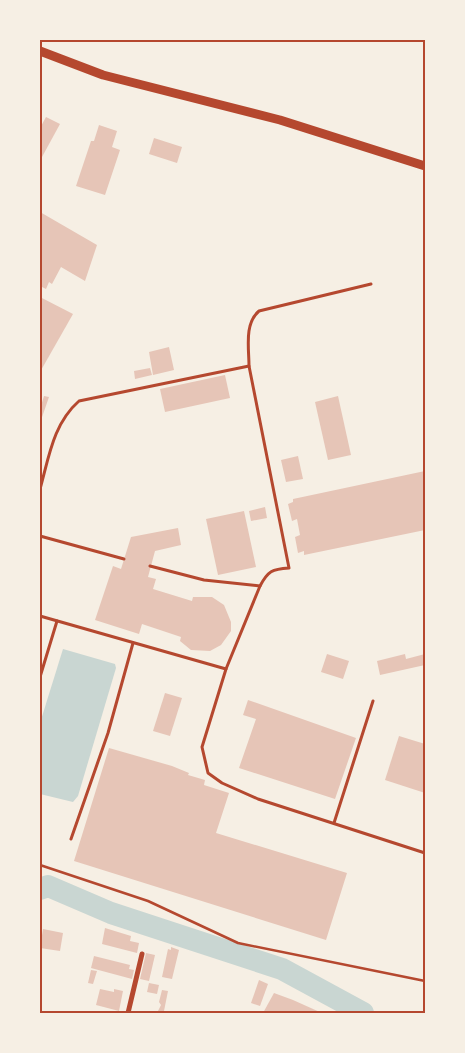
<svg xmlns="http://www.w3.org/2000/svg" width="465" height="1053" viewBox="0 0 465 1053" font-family="'Work Sans',sans-serif">
<rect width="100%" height="100%" fill="#f6efe4"/>
<polygon fill="#c9d6d2" points="63,649 115,664 116,668 78,796 73,802 40,794 40,723"/>
<g fill="none" stroke-linecap="round" stroke-linejoin="round">
<polyline stroke="#c9d6d2" stroke-width="22" points="40,889 48,886 111,913 282,969 363,1013"/>
</g>
<g fill="#e6c5b7">
<polygon points="46,117 60,124 42,157 40,128"/>
<polygon points="99,125 117,131 112,147 120,150 105,195 76,186 91,141 94,141"/>
<polygon points="154,138 182,147 177,163 149,154"/>
<polygon points="40,212 97,245 85,281 61,267 52,284 49,282 46,289 40,286"/>
<polygon points="40,297 73,314 40,372"/>
<polygon points="169,347 174,370 153,375 149,352"/>
<polygon points="150,368 152,375 135,379 134,371"/>
<polygon points="225,375 230,398 165,412 160,389"/>
<polygon points="44,396 49,397 40,423 40,409"/>
<polygon points="338,396 351,455 328,460 315,402"/>
<polygon points="298,456 303,479 286,482 281,460"/>
<polygon points="425,471 425,530 304,555 304,551 298,553 295,537 300,535 297,519 292,521 288,504 293,502 293,499"/>
<polygon points="265,507 267,518 251,521 249,511"/>
<polygon points="244,511 256,567 218,575 206,519"/>
<polygon points="178,528 181,545 155,551 148,577 156,579 153,589 192,601 193,597 212,597 224,605 231,622 231,631 221,645 210,651 191,650 180,641 181,637 142,624 139,634 95,620 113,566 121,569 131,537"/>
<polygon points="327,654 349,661 343,679 321,672"/>
<polygon points="405,654 406,659 425,654 425,665 380,675 377,661"/>
<polygon points="165,693 182,698 170,736 153,731"/>
<polygon points="248,700 356,738 335,799 239,768 256,719 243,715"/>
<polygon points="399,736 425,744 425,793 385,780"/>
<polygon points="109,748 172,766 189,773 188,775 205,780 204,785 229,793 216,833 347,873 326,940 74,861"/>
<polygon points="105,928 131,936 130,941 139,943 137,953 102,944"/>
<polygon points="43,929 63,933 60,951 40,948"/>
<polygon points="171,947 179,950 172,979 162,977 168,949 171,950"/>
<polygon points="146,953 155,955 149,981 140,979"/>
<polygon points="94,956 130,965 129,969 134,970 132,979 91,968"/>
<polygon points="91,970 97,971 93,984 88,983"/>
<polygon points="259,980 268,984 260,1006 251,1003"/>
<polygon points="149,983 159,985 157,994 147,992"/>
<polygon points="100,989 114,992 114,989 123,991 119,1011 96,1005"/>
<polygon points="162,990 168,991 164,1011 164,1013 157,1013 161,1005 159,1002"/>
<polygon points="274,993 293,1000 322,1013 263,1013"/>
</g>
<g fill="none" stroke-linecap="round" stroke-linejoin="round">
<polyline stroke="#b5482f" stroke-width="2.5" points="40,865 148,901 238,943 425,981"/>
<g stroke="#b5482f" stroke-width="3">
<path d="M371,284L259,311C244,324 249,348 249,366L289,568C272,569 268,571 260,586L226,669L202,747L208,773L222,783L258,799L425,853"/>
<path d="M40,489C49,457 53,424 79,401L249,366"/>
<polyline points="40,536 124,559"/>
<polyline points="150,566 204,580 260,586"/>
<polyline points="40,616 226,669"/>
<polyline points="40,677 57,621"/>
<polyline points="334,823 373,701"/>
<polyline points="71,839 108,733 133,643"/>
</g>
<polyline stroke="#b5482f" stroke-width="5" points="128,1013 142,954"/>
<polyline stroke="#b5482f" stroke-width="9" points="40,51 103,75 280,120 425,166"/>
</g>
<rect width="465" height="1053" fill="none" stroke="#f6efe4" stroke-width="82"/>
<rect x="41" y="41" width="383" height="971" fill="none" stroke="#b5482f" stroke-width="2"/>
</svg>
